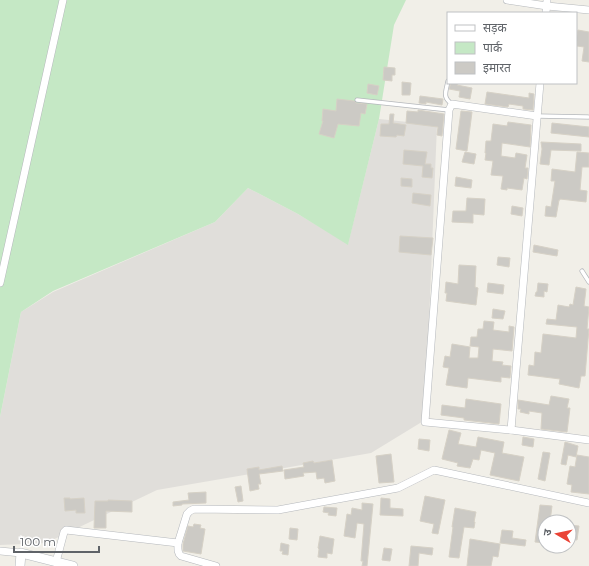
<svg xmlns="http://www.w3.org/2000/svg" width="589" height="566" viewBox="0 0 589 566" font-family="Montserrat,'Noto Sans Devanagari',sans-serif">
<rect width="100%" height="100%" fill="#f1efe8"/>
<polygon fill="#e0deda" points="379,119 437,125 425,420 371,453 157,490 46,543 0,545 0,417 21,312 53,292 215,222 248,188 298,214 348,244"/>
<polygon fill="#c5e8c5" points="0,0 406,0 394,25 379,119 348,245 298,214 248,188 215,222 53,291 21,312 0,417"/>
<g fill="#cccac5" stroke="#d6d1c6">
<polygon points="578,30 589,32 589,62 582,61 584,47 577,46 577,41 576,41"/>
<polygon points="384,67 395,68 395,75 392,75 392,81 383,80"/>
<polygon points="402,82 411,83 410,95 402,95"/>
<polygon points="451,83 458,83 457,85 472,88 470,99 459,97 460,91 449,89"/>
<polygon points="368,84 379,86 377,95 367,93"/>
<polygon points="487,92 529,98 529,93 534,94 533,110 523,109 523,106 509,104 508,107 485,104"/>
<polygon points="420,96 443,99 442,105 426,102 426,104 419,103"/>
<polygon points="337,99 354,101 356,103 367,104 365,114 361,113 359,126 338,124 334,138 319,134 323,121 322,121 323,109 336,111"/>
<polygon points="418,110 444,114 442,136 437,135 438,127 406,123 407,111 418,112"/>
<polygon points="461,111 472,112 467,151 456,149"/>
<polygon points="390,114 394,114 393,123 406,125 404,136 397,135 396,137 380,136 381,124 389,124"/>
<polygon points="508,122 531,125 530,147 502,143 501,156 515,158 516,153 527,155 525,168 528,168 527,179 524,178 522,190 507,188 507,190 501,189 503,176 491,175 493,161 485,160 486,153 485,153 486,141 491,141 493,124 507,126"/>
<polygon points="552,123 589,127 589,137 551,133"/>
<polygon points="541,142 581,144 581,151 551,150 549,165 540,164 542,149"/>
<polygon points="404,150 427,152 425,164 431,164 431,168 433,168 432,178 422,177 423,166 403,164"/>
<polygon points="465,152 476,154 474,164 462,162"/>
<polygon points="577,152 589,153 589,167 582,167 580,190 587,191 586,202 560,199 560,200 559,200 556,217 545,216 546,206 551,207 555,181 551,181 552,169 575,172"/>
<polygon points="456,177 472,180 471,188 455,186"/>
<polygon points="401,178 412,179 412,187 401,186"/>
<polygon points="413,193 431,195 430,206 412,203"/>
<polygon points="467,198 485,199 484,215 473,214 473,223 452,222 453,211 466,211"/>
<polygon points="512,206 523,208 522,216 511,214"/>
<polygon points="400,236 433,238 431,255 399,252"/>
<polygon points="534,245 558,250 557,256 533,252"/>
<polygon points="498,257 510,258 509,267 497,265"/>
<polygon points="459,265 476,266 475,287 478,288 476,305 446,301 447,293 445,293 446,282 458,284"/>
<polygon points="488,283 504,285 503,294 487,292"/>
<polygon points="538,283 548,284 547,292 544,291 544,297 535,296 536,292 537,292"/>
<polygon points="576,287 586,289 584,306 589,307 587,329 589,329 588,340 585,376 581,376 579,388 559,384 560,379 528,375 529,365 534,366 535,352 541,353 543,334 576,338 577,327 546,324 547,319 556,320 558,305 569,307 570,304 573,305"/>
<polygon points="493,309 505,311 503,319 492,318"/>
<polygon points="484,321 494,322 493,330 509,332 509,326 514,327 512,351 493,349 492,361 503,362 502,365 511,366 510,378 501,377 501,382 468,378 467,388 446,385 449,368 443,367 445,356 450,357 452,344 470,347 469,358 478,358 479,347 470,346 471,337 477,337 478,329 483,329"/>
<polygon points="551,396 569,399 567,408 570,408 567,432 541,429 542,413 529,411 529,414 520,412 521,409 518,409 518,400 549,405"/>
<polygon points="466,399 501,404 499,424 464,420 464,418 441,415 442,405 465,408"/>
<polygon points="449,430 461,433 458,444 476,447 478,437 504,442 502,453 524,457 519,481 490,475 495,453 481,450 479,460 473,459 470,468 457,466 458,463 442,459"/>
<polygon points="523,437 534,439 533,447 522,445"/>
<polygon points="419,439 430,440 429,451 418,449"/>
<polygon points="565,442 578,446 576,457 568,455 566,465 561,464"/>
<polygon points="543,452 550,453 545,481 538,479"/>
<polygon points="391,454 394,482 379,483 376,456"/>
<polygon points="577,455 589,457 589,494 571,492 572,485 567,484 570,466 575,467"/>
<polygon points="332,460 335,481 325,483 324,478 317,479 316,472 303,473 304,476 285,479 284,470 304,467 303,463 313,461 314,463"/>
<polygon points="282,466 283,471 259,474 261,484 258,484 259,489 250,491 247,469 259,467 259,470"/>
<polygon points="241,486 243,501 238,502 235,487"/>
<polygon points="206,492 206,503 182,504 182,505 173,506 173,502 189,500 188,493"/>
<polygon points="425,496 445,500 438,534 432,533 434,524 420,521"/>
<polygon points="64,498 70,498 70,499 84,498 85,513 76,513 76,510 65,511"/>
<polygon points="381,498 390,499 390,508 403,509 403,516 380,515"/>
<polygon points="108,500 132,501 132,512 106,511 106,528 94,528 95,501 108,501"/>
<polygon points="362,503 373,504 367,566 362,566 363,561 361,561 364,524 357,523 355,538 344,536 347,514 351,515 352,508 362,510"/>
<polygon points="540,505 552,506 550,522 545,522 545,543 535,542"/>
<polygon points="324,507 337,508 336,516 328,515 329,513 323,512"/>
<polygon points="455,508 476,512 474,522 475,522 474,528 464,527 459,558 449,557 453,527 452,527"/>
<polygon points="194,524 201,525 200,528 205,529 201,554 183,551 183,544 188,526 193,527"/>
<polygon points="569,525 579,526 577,540 569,539"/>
<polygon points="290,528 298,529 297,540 289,539"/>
<polygon points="502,530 513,531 512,538 526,540 525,546 500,543"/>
<polygon points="320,536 334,539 332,554 327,553 327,558 318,557 319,549 318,548"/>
<polygon points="470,539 500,544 498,557 493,556 491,566 467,566"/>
<polygon points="281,543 289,545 288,555 282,554 283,551 280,551"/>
<polygon points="411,546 433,548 432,555 419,553 418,566 409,566"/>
<polygon points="384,548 392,549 390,561 382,560"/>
</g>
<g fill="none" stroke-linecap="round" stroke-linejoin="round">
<defs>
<g id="lane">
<path d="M448,81C446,92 442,97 452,104"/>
<polyline points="357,100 449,110"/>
<polyline points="537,116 588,117"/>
<polyline points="582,271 589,282"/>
</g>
<g id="street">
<polyline points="507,0 547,6 589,10"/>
<polyline points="546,13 547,0"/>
<polyline points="537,116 452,104 449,110 425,422 511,430 589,440"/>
<polyline points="0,283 63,0"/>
<polyline points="511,430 540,83"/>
<path d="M178,543C178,548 177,553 181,556L216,566"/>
<polyline points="0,551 21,553"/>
<polyline points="56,562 64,532 66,530 178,543 187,514 190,511 194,509 278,510 398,488 434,470 589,503"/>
</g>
<polyline id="secondary" points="20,566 21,553 73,566"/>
</defs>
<use href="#lane" stroke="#b5b8bc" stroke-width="5"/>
<use href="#street" stroke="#b5b8bc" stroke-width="8"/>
<use href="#secondary" stroke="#b6babf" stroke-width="10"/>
<use href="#lane" stroke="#fff" stroke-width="3.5"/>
<use href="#street" stroke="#fff" stroke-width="7"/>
<use href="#secondary" stroke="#fff" stroke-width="9"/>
</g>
<rect x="447" y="12" width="130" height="72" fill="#ffffff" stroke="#bfc1c3"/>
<rect x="455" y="25" width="20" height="6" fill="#ffffff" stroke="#bfc1c3"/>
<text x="483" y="32" font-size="12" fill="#5f6368">सड़क</text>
<rect x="455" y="42" width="20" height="12" fill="#c5e8c5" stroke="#bfc1c3"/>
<text x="483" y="52" font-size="12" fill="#5f6368">पार्क</text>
<rect x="455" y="62" width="20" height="12" fill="#cccac5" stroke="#bfc1c3"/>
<text x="483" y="72" font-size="12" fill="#5f6368">इमारत</text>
<g transform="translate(557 534) rotate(279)"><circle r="19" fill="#ffffff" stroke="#bfc1c3"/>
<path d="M0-3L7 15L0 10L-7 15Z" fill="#ea4335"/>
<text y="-6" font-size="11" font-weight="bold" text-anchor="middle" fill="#5f6368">उ</text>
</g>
<path d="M14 546v6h85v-6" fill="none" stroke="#5f6368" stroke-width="2"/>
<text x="20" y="546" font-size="12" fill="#5f6368" stroke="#ffffff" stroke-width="3" paint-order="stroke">100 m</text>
</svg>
